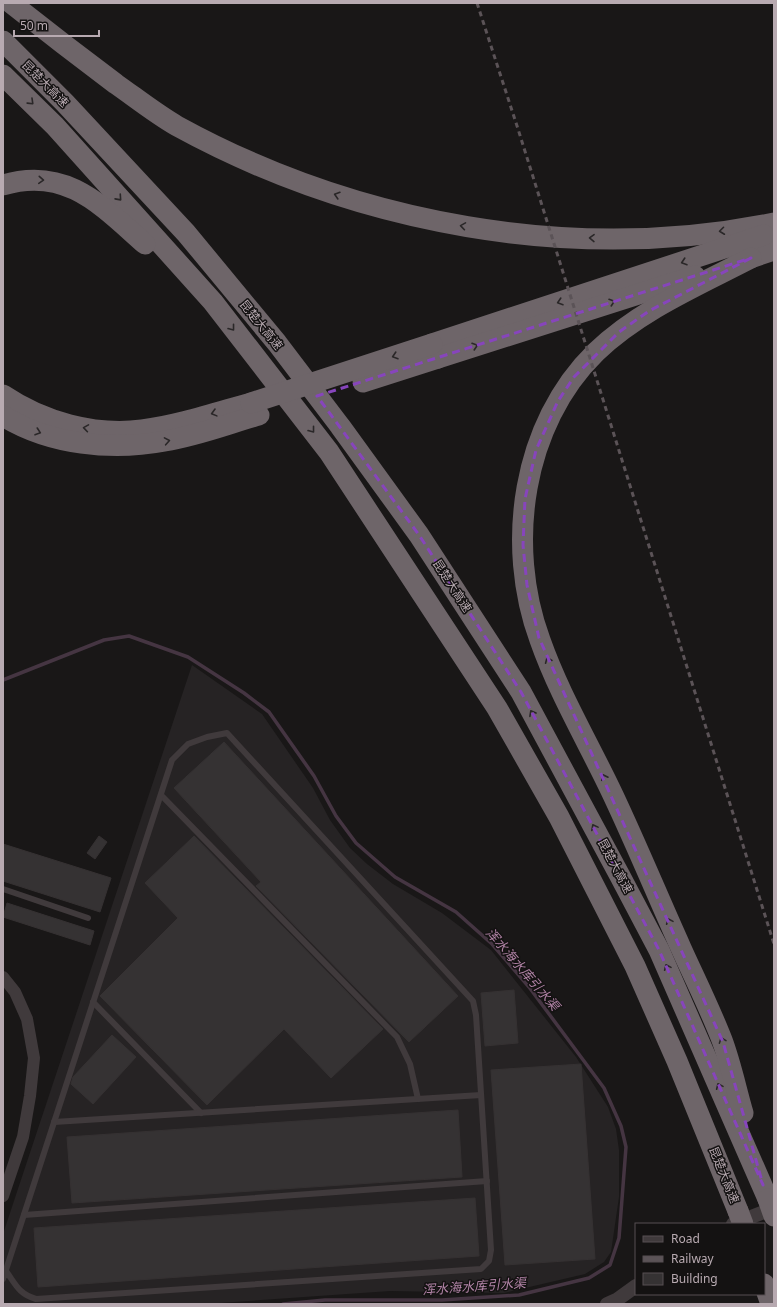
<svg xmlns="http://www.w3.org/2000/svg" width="777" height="1307" viewBox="0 0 777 1307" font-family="'Noto Sans','Noto Sans SC',sans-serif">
<rect width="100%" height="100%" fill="#191717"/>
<polygon fill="#262324" points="192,665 262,714 313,788 330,820 350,848 367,864 393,884 442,913 491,950 576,1057 608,1107 616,1129 619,1150 619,1197 611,1252 604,1262 585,1274 504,1293 390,1291 205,1304 3,1304 3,1234"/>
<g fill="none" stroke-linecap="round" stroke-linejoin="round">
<polyline stroke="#453542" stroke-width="3.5" points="3,680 104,640 129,636 188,657 244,693 269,712 314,776 336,816 356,843 395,877 456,912 492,944 529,987 604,1088 621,1126 626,1147 619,1238 610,1265 589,1278 519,1295 442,1300 325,1300 283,1304"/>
</g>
<g fill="#353233" stroke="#353132">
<polygon points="224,742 458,996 409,1042 256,886 261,882 174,788"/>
<polygon points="99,836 107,842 95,859 87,853"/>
<polygon points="194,836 383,1029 331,1078 284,1029 207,1105 100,996 178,918 145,883"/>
<polygon points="3,844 111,878 100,912 3,881"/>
<polygon points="7,903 94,931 90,945 3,917"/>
<polygon points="514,990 518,1043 485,1046 481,993"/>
<polygon points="112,1035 136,1057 93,1104 71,1084 73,1077"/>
<polygon points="581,1064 595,1259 505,1265 491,1070"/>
<polygon points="458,1110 462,1177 72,1203 67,1137"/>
<polygon points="475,1198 479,1256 38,1287 34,1228"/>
</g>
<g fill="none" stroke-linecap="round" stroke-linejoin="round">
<g stroke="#403a3c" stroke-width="6">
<polyline points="161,795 397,1037 410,1064 418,1099"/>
<polyline points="3,889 88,918"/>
<polyline points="93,1002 201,1113"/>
<polyline points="54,1122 481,1095"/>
<polyline points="24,1215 487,1181"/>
<path d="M3,1279L172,760L188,744L207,737L227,733L473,1001L476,1015L491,1250L489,1261L481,1269L36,1299C19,1294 16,1285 6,1271"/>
</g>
<polyline stroke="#403a3c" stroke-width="12" points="3,977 15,992 27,1019 34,1058 30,1096 23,1137 3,1196"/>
<g stroke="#403a3c" stroke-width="14">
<polyline points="733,1224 774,1208"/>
<polyline points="607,1304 618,1299 636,1286"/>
</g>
<g stroke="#6e6569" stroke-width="21">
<path d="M11,3C45,30 80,57 116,84C136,98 156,114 177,126C356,224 573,264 774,223"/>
<polyline points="3,41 65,103 186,233 277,343 340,426 419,535 521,692 620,876 659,950 768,1199"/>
<polyline points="3,75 55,126 213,302 329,452 497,708 559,817 635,966 677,1061 738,1211"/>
<path d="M3,185C66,166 101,205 145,244"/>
<polyline points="738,262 774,250"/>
<polyline points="432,344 764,235"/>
<polyline points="438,358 695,276"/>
<path d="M3,395C43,422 94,436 142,430C179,425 215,413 251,403"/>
<path d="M3,416C50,445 112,451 165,441C197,436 228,424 259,415"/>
<path d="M743,1113C736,1089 731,1064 722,1040C710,1009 695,979 681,948C658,897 637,846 613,795C589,744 559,694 540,640C505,545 522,424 596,352C640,310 697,286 751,258"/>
<polyline points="764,1284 771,1304"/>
</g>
<polyline stroke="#5b5357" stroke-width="3" stroke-dasharray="5 4" stroke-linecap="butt" points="477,3 518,129 774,944"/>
<g stroke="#6e6569" stroke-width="21">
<polyline points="363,382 438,358"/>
<polyline points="251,403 432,344"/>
<polyline points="768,1199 774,1216"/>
<polyline points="738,1211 743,1224"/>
</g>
</g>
<defs><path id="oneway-chevron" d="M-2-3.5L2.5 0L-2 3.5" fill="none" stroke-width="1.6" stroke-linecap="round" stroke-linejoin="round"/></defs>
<g stroke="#2a2728">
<use href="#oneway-chevron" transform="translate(31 102) rotate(44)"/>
<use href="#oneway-chevron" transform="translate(41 180) rotate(4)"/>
<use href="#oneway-chevron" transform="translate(337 195) rotate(-163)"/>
<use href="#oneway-chevron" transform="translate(119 198) rotate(48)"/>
<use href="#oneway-chevron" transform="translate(463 226) rotate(-171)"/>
<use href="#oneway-chevron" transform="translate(722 231) rotate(173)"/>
<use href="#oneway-chevron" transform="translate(592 238) rotate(-179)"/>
<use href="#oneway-chevron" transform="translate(684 262) rotate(162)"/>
<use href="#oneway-chevron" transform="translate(560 302) rotate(162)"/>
<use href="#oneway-chevron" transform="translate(612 302) rotate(-18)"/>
<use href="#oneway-chevron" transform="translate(232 328) rotate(52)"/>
<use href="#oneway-chevron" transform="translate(475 346) rotate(-18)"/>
<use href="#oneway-chevron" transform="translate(395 356) rotate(162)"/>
<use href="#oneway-chevron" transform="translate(214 413) rotate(165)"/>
<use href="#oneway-chevron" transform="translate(86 428) rotate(-171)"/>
<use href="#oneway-chevron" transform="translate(312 430) rotate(52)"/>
<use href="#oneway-chevron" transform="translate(38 432) rotate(19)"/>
<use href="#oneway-chevron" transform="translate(167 441) rotate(-10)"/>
<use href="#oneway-chevron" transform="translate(548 660) rotate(-113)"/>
<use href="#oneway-chevron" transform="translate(532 713) rotate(-119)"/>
<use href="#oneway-chevron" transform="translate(604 777) rotate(-116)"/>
<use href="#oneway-chevron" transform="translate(594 827) rotate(-118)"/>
<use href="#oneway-chevron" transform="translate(669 921) rotate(-114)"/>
<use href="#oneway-chevron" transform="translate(667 967) rotate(-114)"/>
<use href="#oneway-chevron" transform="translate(722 1040) rotate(-111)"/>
<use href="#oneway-chevron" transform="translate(719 1086) rotate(-114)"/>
</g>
<path fill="none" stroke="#8745bc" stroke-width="3" stroke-dasharray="8 5" stroke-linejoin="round" d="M751,258L649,311L619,332L574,377L558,401L536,450L525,499L523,545L527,585L539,638L723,1042L763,1185L659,950L521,692L419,535L317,396Z"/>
<g text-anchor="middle" stroke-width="3" stroke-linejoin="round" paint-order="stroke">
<g font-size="12" fill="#b8aab1" stroke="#141212">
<text transform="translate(45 84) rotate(45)" y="4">昆楚大高速</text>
<text transform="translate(261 325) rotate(51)" y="4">昆楚大高速</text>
<text transform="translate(452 586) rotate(57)" y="4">昆楚大高速</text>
<text transform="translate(615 866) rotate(62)" y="4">昆楚大高速</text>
<text transform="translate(724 1175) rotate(68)" y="4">昆楚大高速</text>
</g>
<g font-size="13" font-style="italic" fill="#b183a6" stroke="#141212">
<text transform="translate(523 969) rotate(49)" y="5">浑水海水库引水渠</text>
<text transform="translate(474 1286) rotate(-4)" y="5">浑水海水库引水渠</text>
</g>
</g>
<rect width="777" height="1307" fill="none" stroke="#b8aab1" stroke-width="8"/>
<rect x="635" y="1223" width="130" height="72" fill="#141212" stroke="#564f52"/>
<rect x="643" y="1236" width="20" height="6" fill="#403a3c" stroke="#564f52"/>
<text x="671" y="1243" font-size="12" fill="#b8aab1">Road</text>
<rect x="643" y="1256" width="20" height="6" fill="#5b5357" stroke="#564f52"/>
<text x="671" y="1263" font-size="12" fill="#b8aab1">Railway</text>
<rect x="643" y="1273" width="20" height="12" fill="#353233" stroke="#564f52"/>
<text x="671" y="1283" font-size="12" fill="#b8aab1">Building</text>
<path d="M14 30v6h85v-6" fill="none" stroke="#b8aab1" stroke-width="2"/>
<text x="20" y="30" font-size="12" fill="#b8aab1" stroke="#141212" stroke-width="3" paint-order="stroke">50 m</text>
</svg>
